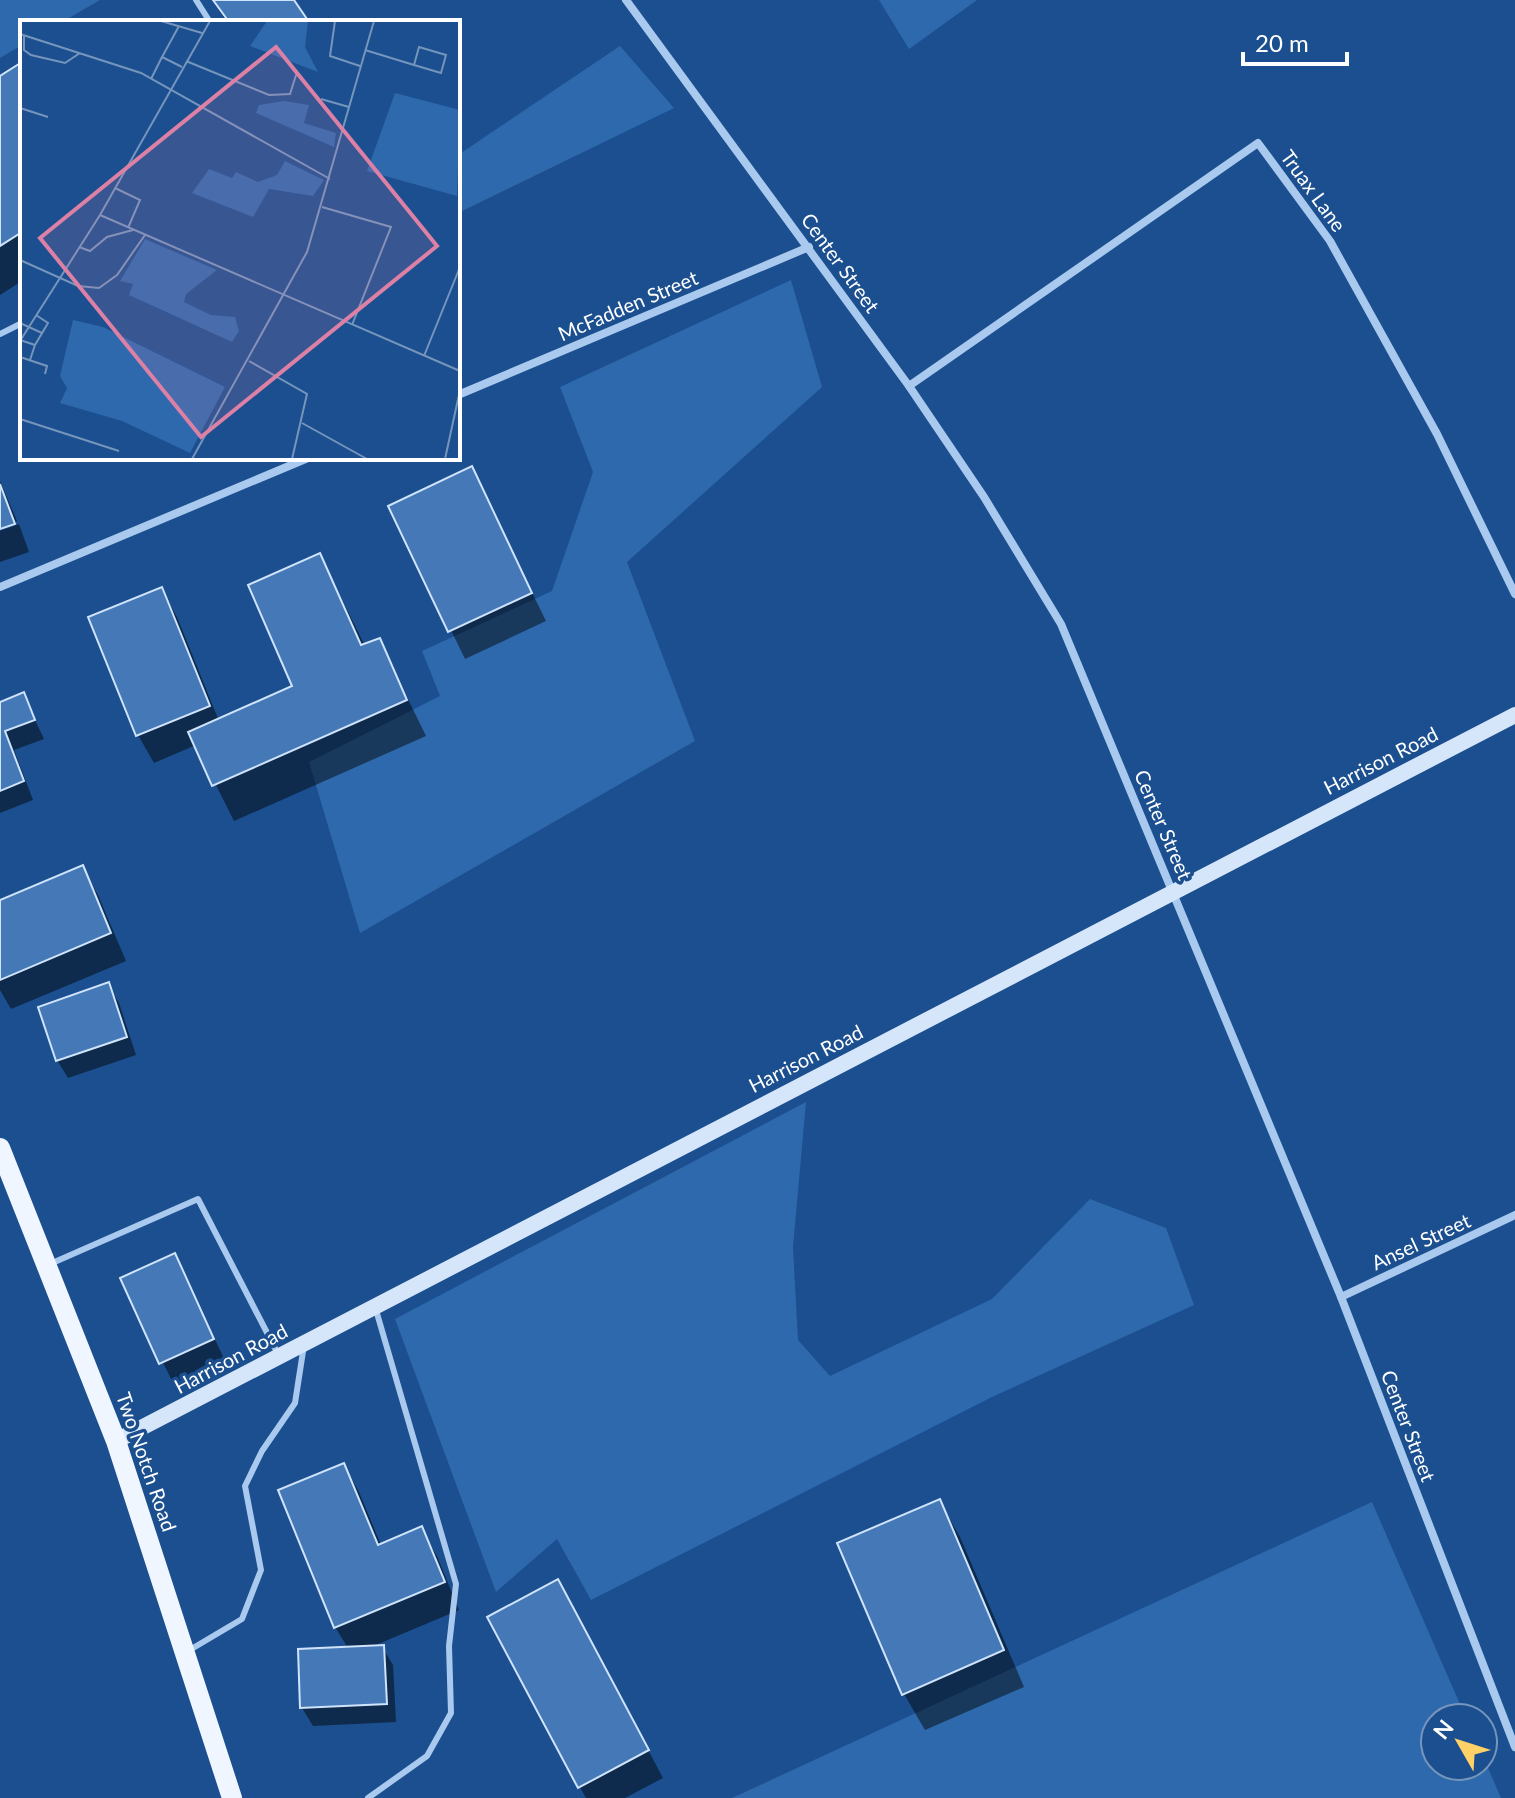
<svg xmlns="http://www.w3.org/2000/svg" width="1515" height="1798" viewBox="0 0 1515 1798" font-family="Lato,sans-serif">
<rect width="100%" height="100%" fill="#1b4f8f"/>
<g fill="#2e69ad">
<polygon points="0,0 100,0 62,22 22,22 22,45 0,58"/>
<polygon points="879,0 977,0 909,49"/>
<polygon points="620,46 674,108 458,213 458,155"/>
<polygon points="791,280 822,387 627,562 695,741 360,933 309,762 440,696 422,651 552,591 593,472 560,387"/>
<polygon points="806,1102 793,1247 798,1340 830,1376 992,1299 1090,1199 1166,1228 1194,1305 992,1397 591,1600 557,1539 496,1592 395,1319"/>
<polygon points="1372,1502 1466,1718 1435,1718 1435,1766 1483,1766 1483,1756 1501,1798 732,1798"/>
</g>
<g fill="#0007">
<polygon points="212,0 291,0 307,22 227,22"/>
<polygon points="22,64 22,281 0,295 0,78"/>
<polygon points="471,469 546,621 465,659 391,507"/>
<polygon points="0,481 17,521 0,527"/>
<polygon points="19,524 29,552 0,562 0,531"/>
<polygon points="320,555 365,646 379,640 426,736 234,821 196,745 154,763 138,735 91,618 161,589 177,617 219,721 295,687"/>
<polygon points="23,695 44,739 14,750 33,800 0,813 0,704"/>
<polygon points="82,868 98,895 126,961 11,1009 0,990 0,902"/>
<polygon points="108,985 119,1003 136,1055 68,1078 57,1060"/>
<polygon points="175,1255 228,1367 177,1391 122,1279"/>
<polygon points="344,1465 359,1492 381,1545 421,1529 437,1556 459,1610 371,1647 382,1647 393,1665 396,1722 313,1726 302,1708 348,1648 335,1627 280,1491"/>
<polygon points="939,1501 960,1537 1024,1687 925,1730 904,1694"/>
<polygon points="573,1609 663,1778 625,1798 586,1798 580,1787"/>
</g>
<g fill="#4478b7" stroke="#cfe3fa" stroke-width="2">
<polygon points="213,0 294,0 309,22 229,22"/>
<polygon points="22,62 22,232 0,246 0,76"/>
<polygon points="472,466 532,593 448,632 388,506"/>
<polygon points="0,484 15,524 0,529"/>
<polygon points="320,553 361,645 380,638 407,700 212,786 188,732 292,686 248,585"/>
<polygon points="162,587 210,706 136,736 88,617"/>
<polygon points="24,692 35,720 5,731 24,781 0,791 0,702"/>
<polygon points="83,865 111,933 0,980 0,900"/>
<polygon points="109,982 127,1037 56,1061 38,1007"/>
<polygon points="175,1253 214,1339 159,1364 120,1278"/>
<polygon points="344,1463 378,1545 422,1526 445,1582 334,1628 278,1490"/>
<polygon points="940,1499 1004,1650 902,1695 837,1543"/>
<polygon points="558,1579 649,1750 578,1788 487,1617"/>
<polygon points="384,1645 387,1704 300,1708 298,1649"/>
</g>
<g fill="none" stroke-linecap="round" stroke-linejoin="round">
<g stroke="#a9c9ee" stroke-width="6">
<polyline points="196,0 210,22"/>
<polyline points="0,334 22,323"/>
<polyline points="50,1264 198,1199 278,1354"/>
<polyline points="188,1651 242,1619 261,1570 245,1486 262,1451 295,1403 304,1345"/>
<polyline points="368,1798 427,1756 451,1713 449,1646 456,1584 376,1310"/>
</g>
<g stroke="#a9c9ee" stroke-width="8">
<polyline points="626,0 909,386 984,497 1061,624 1341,1297 1515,1747"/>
<polyline points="909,386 1258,143 1330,241 1437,434 1515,594"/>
<polyline points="458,395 809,247"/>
<polyline points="0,587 308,458"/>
<polyline points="1341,1297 1515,1215"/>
</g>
<polyline stroke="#d6e6fa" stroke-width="16" points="116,1441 1515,715"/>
<polyline stroke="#f0f6ff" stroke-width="20" points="0,1148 116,1441 232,1798"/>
</g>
<g text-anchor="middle" stroke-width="7" stroke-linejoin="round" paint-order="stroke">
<g font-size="20" fill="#fff" stroke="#1b4f8f">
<text transform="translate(1313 191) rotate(54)" y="7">Truax Lane</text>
<text transform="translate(840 263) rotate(54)" y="7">Center Street</text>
<text transform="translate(628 306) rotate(-23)" y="7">McFadden Street</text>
<text transform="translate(1381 761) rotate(-27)" y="7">Harrison Road</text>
<text transform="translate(1163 825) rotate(67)" y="7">Center Street</text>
<text transform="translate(806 1059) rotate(-27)" y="7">Harrison Road</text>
<text transform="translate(1421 1242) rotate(-25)" y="7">Ansel Street</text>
<text transform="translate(231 1359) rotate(-28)" y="7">Harrison Road</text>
<text transform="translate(1408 1426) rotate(69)" y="7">Center Street</text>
<text transform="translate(146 1462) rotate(71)" y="7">Two Notch Road</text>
</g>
</g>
<g transform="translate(20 20)">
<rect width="440" height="440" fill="#1b4f8f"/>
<path d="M247,1H288L285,27L298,52L230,26ZM375,73L440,90L437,176L347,151ZM264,81L289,85L284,103L316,113L314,127L236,93L239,85ZM265,141L304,160L293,176L249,169L233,197L172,173L189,149L212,158L216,152L238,162L257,155ZM125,219L197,250L166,274L164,282L191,295L215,297L219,311L212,322L109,275L113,264L100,261ZM53,300L83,307L205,367L170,433L102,401L40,383L47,368L40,356Z" fill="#2e69ad"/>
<path fill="none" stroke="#7695bc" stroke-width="2" d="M141,1L182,13M315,1L310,36L340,46M159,6L142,37L162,47M0,14L121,53L310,159M4,16V30L11,35L45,43L60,33M345,30L394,45L421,53L426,35L399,27L394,45M166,41L249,75L270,74L277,52M131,59L142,37M301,79L329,87M0,88L28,97M95,168L120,180L108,208M302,187L371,207L332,305M80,195L440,351M59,227L70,231L87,217L113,210M0,240L58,266L79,268L97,255L125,215M0,303L22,313M0,320L15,325L10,340M0,321L80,195L190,1M15,325L28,303L16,295M404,336L440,247M0,337L27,346L25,354M229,341L287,374L272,439M0,399L99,431M282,403L347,439M172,439L287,232L354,1M425,439L440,370"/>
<path fill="#dd80a5" fill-opacity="0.15" stroke="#dd80a5" stroke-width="4" d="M256,27L417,226L181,417L20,218Z"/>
<rect width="440" height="440" fill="none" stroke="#fff" stroke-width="4"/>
</g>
<g transform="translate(1459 1742) rotate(309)"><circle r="38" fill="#1b4f8f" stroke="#7695bc" stroke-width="2"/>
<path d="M0-6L14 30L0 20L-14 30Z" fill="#ffd166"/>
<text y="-12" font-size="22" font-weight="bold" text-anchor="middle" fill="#ffffff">N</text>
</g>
<path d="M1243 52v12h104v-12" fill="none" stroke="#ffffff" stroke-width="4"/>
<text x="1255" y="52" font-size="24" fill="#ffffff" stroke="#1b4f8f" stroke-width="6" paint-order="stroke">20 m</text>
</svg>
